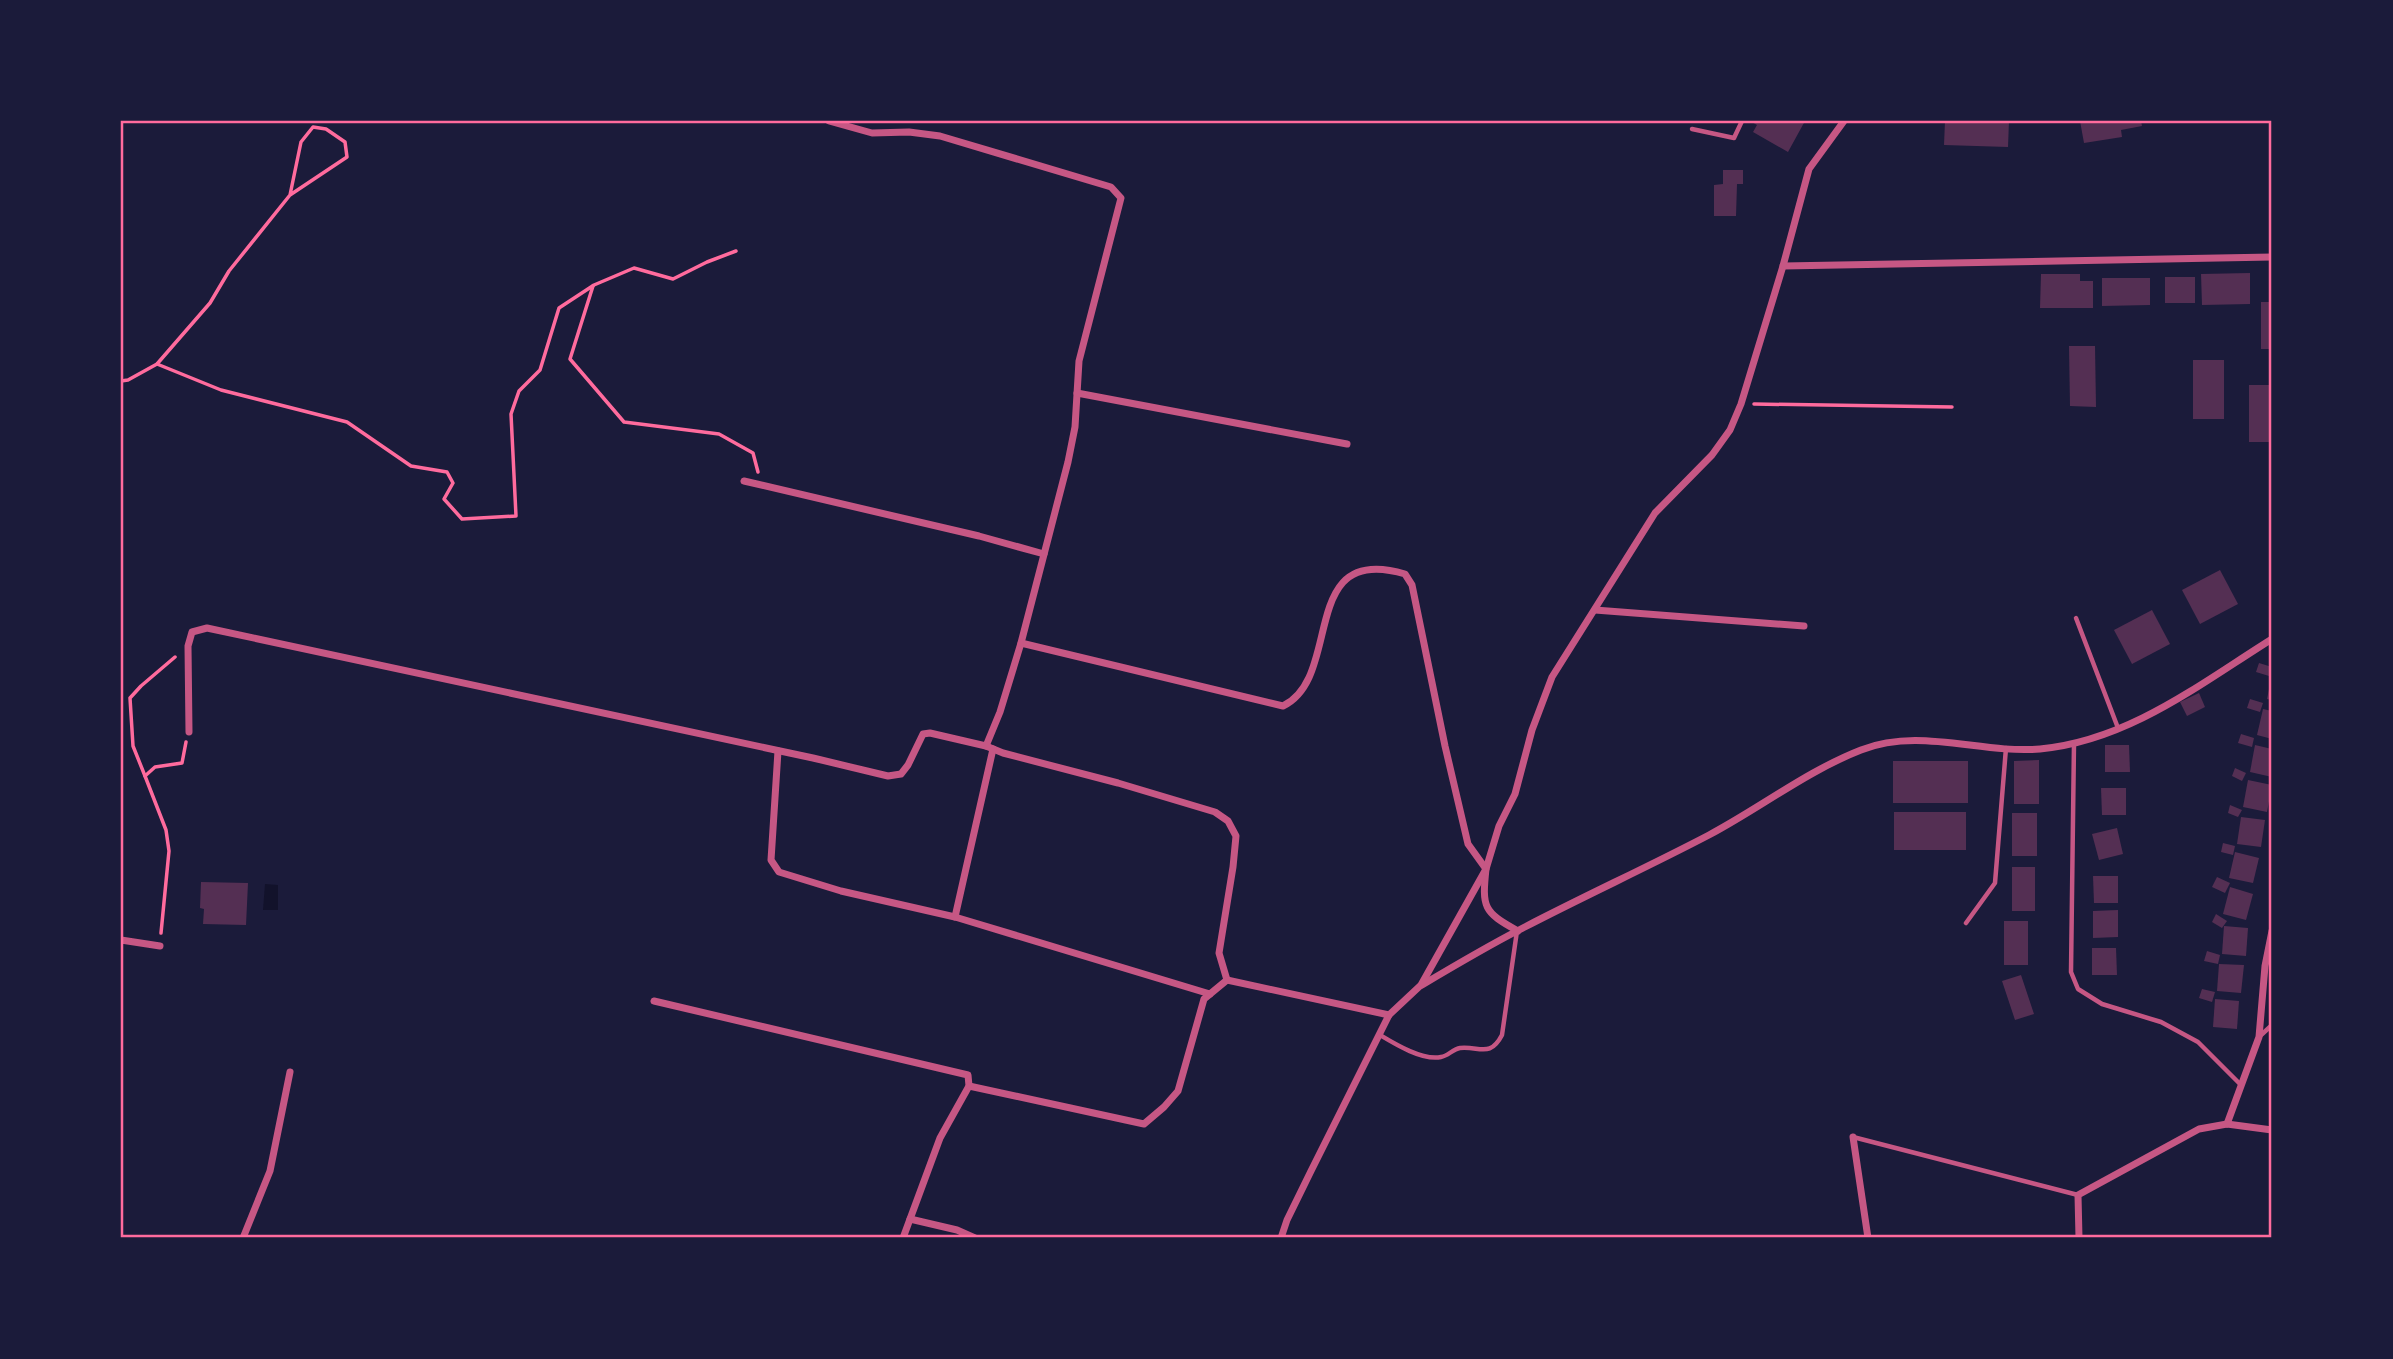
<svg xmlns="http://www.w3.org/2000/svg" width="2393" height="1359" viewBox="0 0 2393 1359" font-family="'Archivo Narrow',sans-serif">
<rect width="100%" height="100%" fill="#1b1b3a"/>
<polygon fill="#12122b" points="265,884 278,885 278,910 263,910"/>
<g fill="#542f53">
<polygon points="1750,121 1805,121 1788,152 1753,132 1757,125"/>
<polygon points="1945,121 2009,121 2008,147 1944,145"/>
<polygon points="2080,121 2141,121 2142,126 2121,130 2122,137 2084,143"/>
<polygon points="1723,170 1743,170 1743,184 1737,184 1736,216 1714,216 1714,185 1723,184"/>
<polygon points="2250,273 2250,304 2202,305 2201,274"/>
<polygon points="2041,274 2080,274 2080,281 2093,281 2093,308 2040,308"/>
<rect x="2165" y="277" width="30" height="26"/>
<polygon points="2102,278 2150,278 2150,305 2102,306"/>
<rect x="2261" y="302" width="11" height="47"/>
<polygon points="2069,346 2095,346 2096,407 2070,406"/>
<rect x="2193" y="360" width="31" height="59"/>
<rect x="2249" y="385" width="23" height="57"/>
<polygon points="2220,570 2238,604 2200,624 2182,590"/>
<polygon points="2152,610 2170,644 2132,664 2114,630"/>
<polygon points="2259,663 2272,667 2269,676 2256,672"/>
<polygon points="2271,679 2272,679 2272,700 2267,699"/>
<polygon points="2199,693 2205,707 2187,716 2180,702"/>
<polygon points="2250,699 2263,703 2260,712 2247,708"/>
<polygon points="2263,709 2272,711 2272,739 2257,735"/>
<polygon points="2241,734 2254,738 2252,747 2238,743"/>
<polygon points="2105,745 2129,745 2130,772 2105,772"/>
<polygon points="2255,745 2272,749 2272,777 2250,772"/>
<polygon points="2039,760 2039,804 2014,804 2014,761"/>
<rect x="1893" y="761" width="75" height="42"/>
<polygon points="2235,768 2246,773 2242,781 2232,776"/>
<polygon points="2248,780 2272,785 2267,812 2243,807"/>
<polygon points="2101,788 2126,788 2126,815 2102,815"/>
<polygon points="2230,805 2242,810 2238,817 2228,813"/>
<rect x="1894" y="812" width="72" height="38"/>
<rect x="2012" y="813" width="25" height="43"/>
<polygon points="2241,817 2265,820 2261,847 2237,844"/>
<polygon points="2117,828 2123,854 2099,860 2092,834"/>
<polygon points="2223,843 2235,846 2233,855 2221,852"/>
<polygon points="2235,852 2259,858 2253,883 2229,878"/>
<rect x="2012" y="867" width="23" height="44"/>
<polygon points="2093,876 2118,876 2118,903 2094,903"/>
<polygon points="2217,877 2230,883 2225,893 2212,887"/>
<polygon points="201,882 248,883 246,925 203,924 204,909 200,908"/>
<polygon points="2230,887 2253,894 2246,920 2223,914"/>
<polygon points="2118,910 2118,937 2093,938 2093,911"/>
<polygon points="2216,914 2227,921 2222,928 2212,922"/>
<rect x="2004" y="921" width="24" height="44"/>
<polygon points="2224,926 2248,928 2246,956 2222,954"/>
<polygon points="2092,948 2116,948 2117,975 2092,975"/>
<polygon points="2207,951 2220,955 2218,964 2204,961"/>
<polygon points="2219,964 2244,965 2241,993 2217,991"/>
<polygon points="2021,975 2034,1014 2015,1020 2002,981"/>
<polygon points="2202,989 2215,992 2212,1002 2199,998"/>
<polygon points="2215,999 2239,1001 2237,1029 2213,1027"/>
</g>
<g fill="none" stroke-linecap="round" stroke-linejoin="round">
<g stroke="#ff6b9d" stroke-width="3.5">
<polyline points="593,286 570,359 624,422 719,434 753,453 758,472"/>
<polyline points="157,364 221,390 347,422 411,466 447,472 453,483 444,499 462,519 516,516 511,414 519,391 540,370 559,308 594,285 634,268 673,279 707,262 736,251"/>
<polyline points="121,381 128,380 157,364 210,303 229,271 290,195 347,157 345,142 326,129 313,127 301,142 290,195"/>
<polyline points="1754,404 1952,407"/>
<polyline points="145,776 133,746 130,698 141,686 175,657"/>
<polyline points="161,933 169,851 166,830 145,776 155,767 182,763 186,742"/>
</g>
<g stroke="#c65784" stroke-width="4.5">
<polyline points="1692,129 1734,138 1742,121"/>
<polyline points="2076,618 2118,728"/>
<polyline points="2074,743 2071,972 2078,989 2102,1004 2161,1022 2198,1042 2241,1085"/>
<polyline points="1966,923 1995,883 2006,748"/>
<path d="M1380,1035C1395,1044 1423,1061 1441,1057C1448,1056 1453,1049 1460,1048C1480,1046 1490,1058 1502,1035L1517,931"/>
<polyline points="2260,1036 2272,1025"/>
<polyline points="1853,1137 2078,1195"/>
</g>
<g stroke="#c65784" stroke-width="7">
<polyline points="829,121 872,133 909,132 940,136 1111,187 1121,198 1079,361 1075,427 1068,462 1021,643 1000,712 986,746"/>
<polyline points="1783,266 2272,257"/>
<polyline points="1077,393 1347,444"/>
<polyline points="744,481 979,536 1044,554"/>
<polyline points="1595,610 1804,626"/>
<path d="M1021,643L1283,706C1344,677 1297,542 1405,574L1412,585L1445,746L1468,844L1486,869C1482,907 1483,912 1518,931"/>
<polyline points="189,732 188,646 192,632 207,628 813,758 888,776 901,774 908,765 923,734 930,733 986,746 1003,753 1118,783 1215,812 1228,821 1236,836 1233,867 1219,953 1227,980"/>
<polyline points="778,751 771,860 779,872 841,891 955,917 1210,994"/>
<polyline points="955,917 993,749"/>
<polyline points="121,940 160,946"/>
<polyline points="1227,980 1389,1015"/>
<path d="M1422,985C1454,966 1486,947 1519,930C1582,897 1646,868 1709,835C1760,808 1807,771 1861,750C1920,727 1980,754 2040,749C2128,741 2200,684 2272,639"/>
<polyline points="654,1001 968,1075 969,1086 940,1138 903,1238"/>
<polyline points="969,1086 1144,1124 1164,1107 1178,1091 1204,999 1227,980"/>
<polyline points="2227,1124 2259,1037 2265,966 2272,931"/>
<polyline points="1853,1137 1868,1238"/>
<polyline points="910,1219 957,1230 975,1238"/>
<polyline points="243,1238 270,1171 290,1072"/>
<polyline points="1281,1238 1287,1220 1311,1171 1389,1015 1421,985 1486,869 1499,826 1515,794 1532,730 1552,677 1655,513 1712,455 1730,430 1741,404 1783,266 1809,169 1844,121"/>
<polyline points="2079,1238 2078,1195 2199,1129 2227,1124 2272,1130"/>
</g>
</g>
<rect width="2393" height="1359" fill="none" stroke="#1b1b3a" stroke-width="245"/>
<rect x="122" y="122" width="2148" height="1114" fill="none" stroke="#ff6b9d" stroke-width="2.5"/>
</svg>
